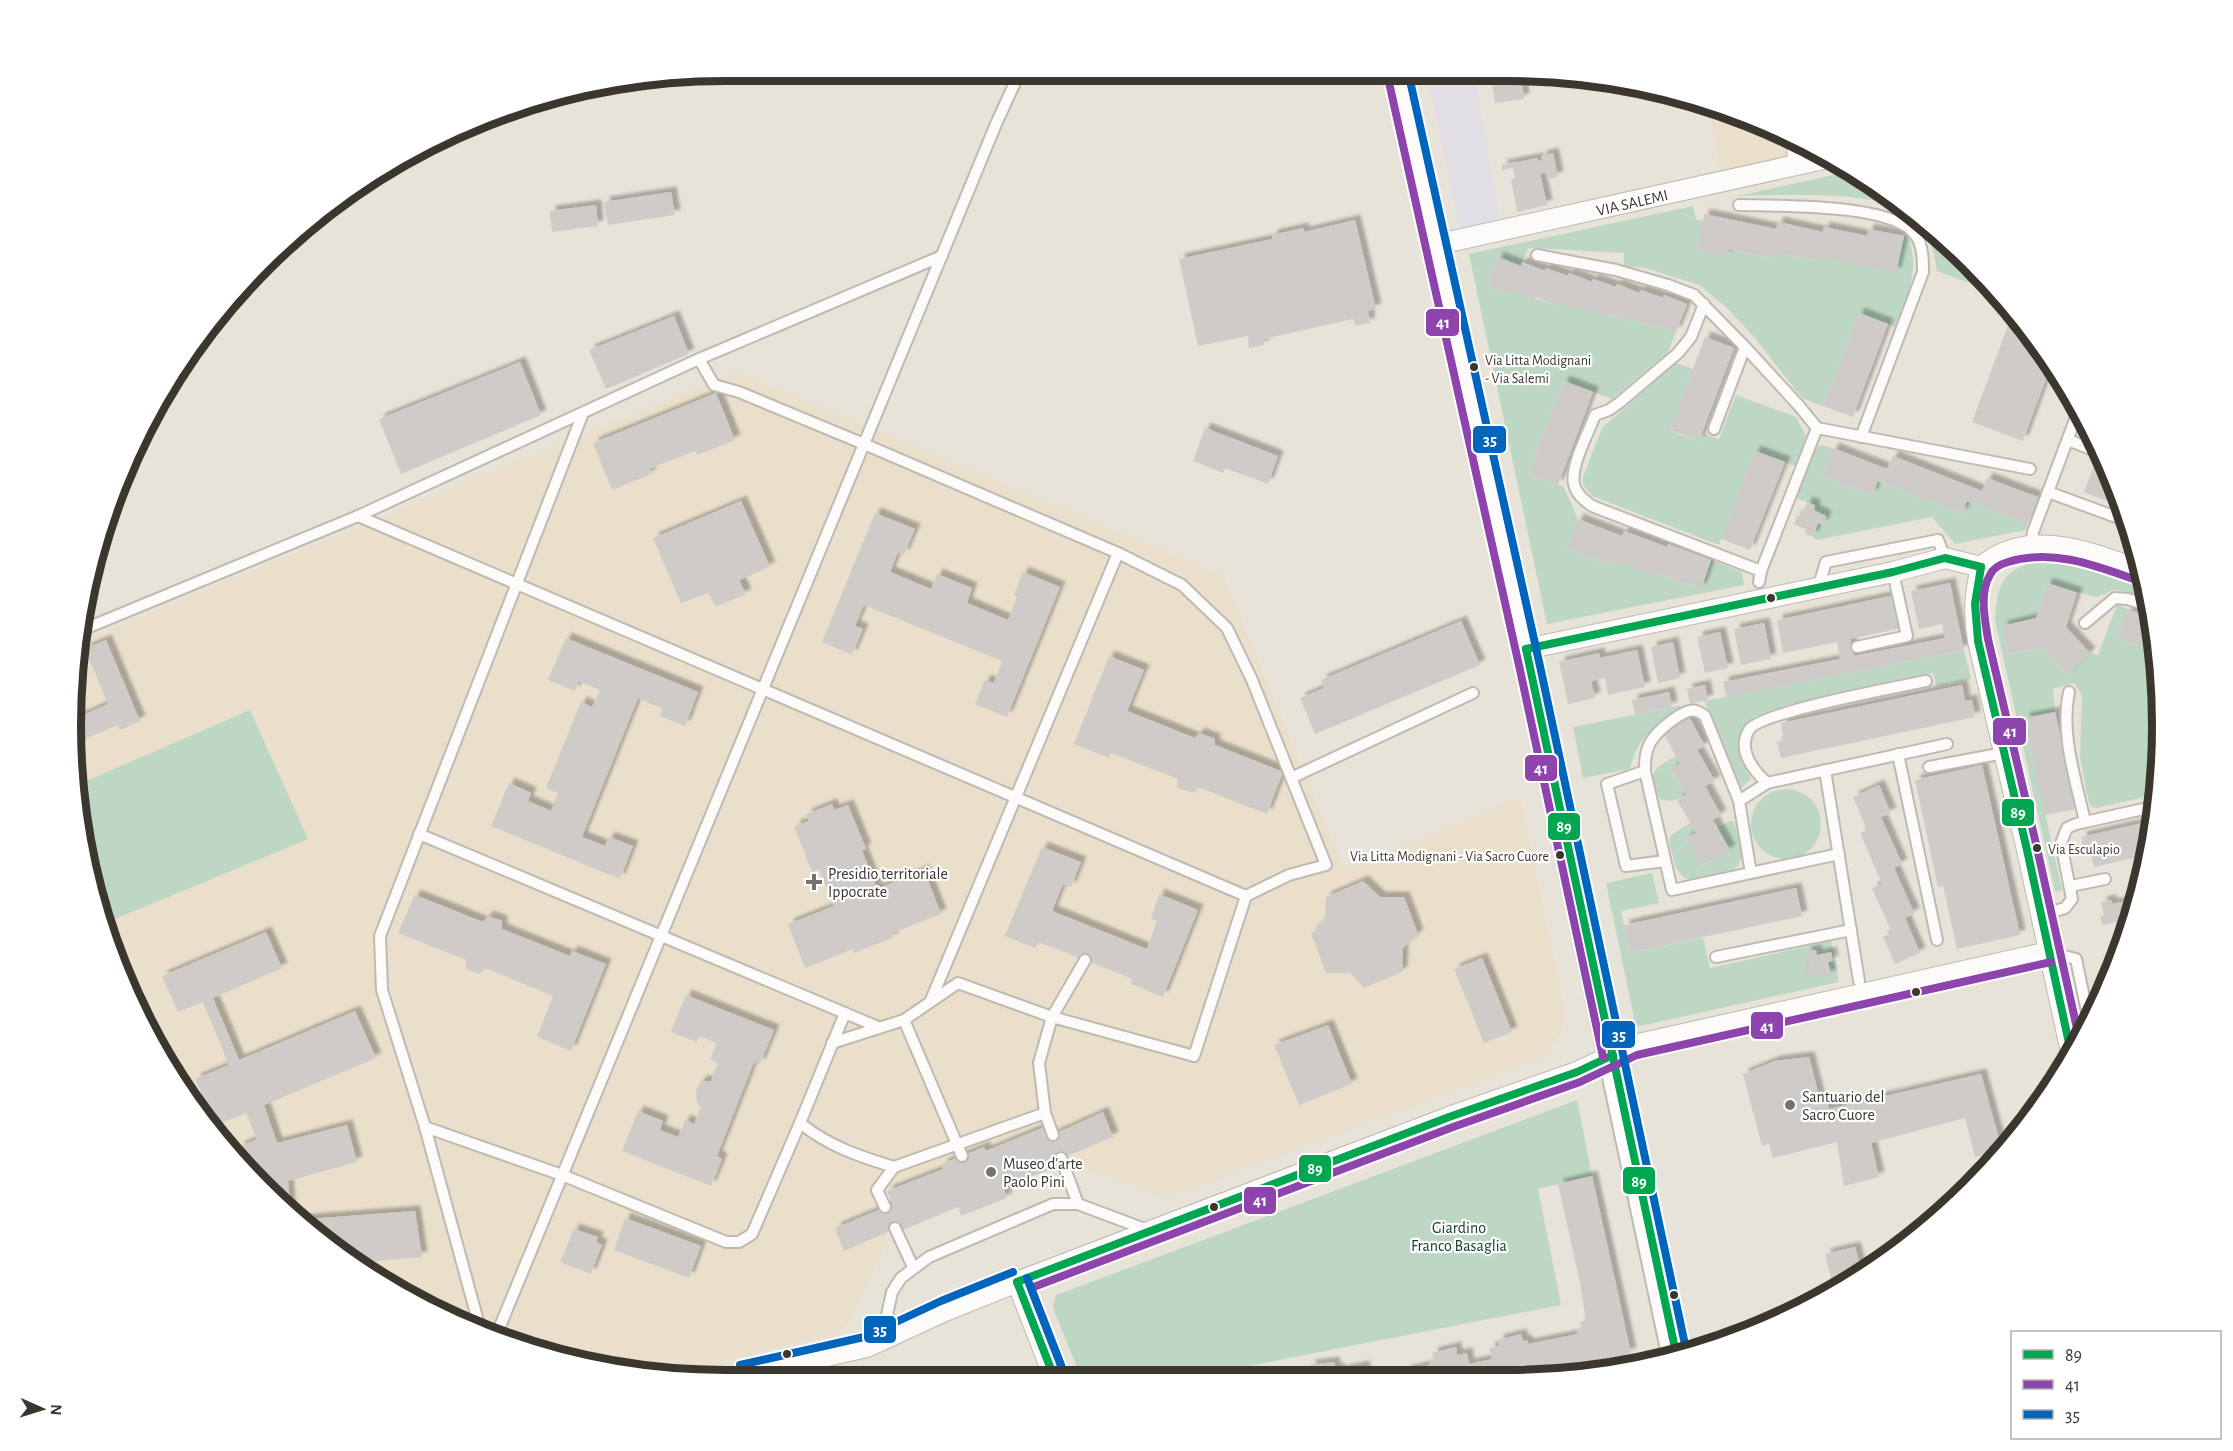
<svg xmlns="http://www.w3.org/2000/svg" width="2233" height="1451" viewBox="0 0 2233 1451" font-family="'Alegreya Sans',sans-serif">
<defs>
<filter id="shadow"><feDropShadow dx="5.5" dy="-5.5" stdDeviation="1.5" flood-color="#0004"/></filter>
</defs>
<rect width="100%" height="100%" fill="#e8e3d8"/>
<polygon fill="#e1dee5" points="1428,76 1474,76 1501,226 1461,234"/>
<g fill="#e9dfcb">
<polygon points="1710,107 1758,120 1818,152 1721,174"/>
<polygon points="736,371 1223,575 1344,870 1520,798 1564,1009 1561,1033 1544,1057 1171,1196 1160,1195 1077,1164 1074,1157 1059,1163 1059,1166 1004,1188 1007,1198 961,1216 957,1207 903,1230 901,1226 885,1233 887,1242 849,1322 843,1328 833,1333 666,1375 640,1375 475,1331 362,1270 294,1218 242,1159 239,1147 226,1133 217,1131 181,1089 120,976 93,895 72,769 72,683 80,642"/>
</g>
<g fill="#bdd7c4">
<path d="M1852,171L1871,181L1939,233L1996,293L1937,271C1934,252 1931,235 1917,220C1888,187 1780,196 1737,196Z"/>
<path d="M1693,206L1696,219L1703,221L1697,249L1727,255L1728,249L1771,258L1773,252L1817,261L1818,256L1896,272L1904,236L1909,239C1920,274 1907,294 1895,327L1859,313L1823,406L1802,398L1755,338L1727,308L1699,285L1645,268L1624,266V253L1528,248L1521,266L1498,257L1488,286L1510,294L1511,291L1557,305L1559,302L1581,310L1582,308L1606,313L1628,321L1630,318L1652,327L1653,323L1676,332L1668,352L1612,399L1564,381L1528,474L1564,487L1578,519L1567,548L1611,565L1613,561L1656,576L1657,573L1700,589L1711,560L1742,572L1744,585L1547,624L1469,254Z"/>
<polygon points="1676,363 1693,369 1670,431 1699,441 1702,433 1719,439 1736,395 1796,417 1806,436 1795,466 1755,451 1719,545 1592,496 1583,485 1583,477 1602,428"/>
<polygon points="1820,445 1833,448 1823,476 1872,495 1878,481 1962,514 1967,501 2028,524 2025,530 1955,544 1932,517 1817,540 1813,537 1818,523 1823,525 1826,516 1814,510 1815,505 1796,498 1816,449"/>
<path d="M2038,562L2065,563L2090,567L2146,588L2147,598L2129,592L2114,590L2096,597L2047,583L2036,618L2002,626L2008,654L2042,647L2067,674L2090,653L2098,655L2117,605L2128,609L2117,638L2156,653L2161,682L2157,794L2097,808L2092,807L2089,803L2080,758L2082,695L2074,683L2053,689L2055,712L2024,718L2062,890L2055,891L1995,620C1997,586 2002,568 2038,562Z"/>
<polygon points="1964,650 1971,679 1937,687 1933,673 1787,705 1754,717 1743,728 1739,742 1740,758 1751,779 1740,789 1704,701"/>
<path d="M1682,705C1656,726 1638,735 1630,769L1583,778L1573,727Z"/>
<polygon points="250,710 308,839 103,924 93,895 75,786"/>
<path d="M1676,756L1680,764L1671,770L1686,795C1676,801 1670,802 1660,799C1648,772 1651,770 1676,756Z"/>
<circle cx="1786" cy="824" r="35"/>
<polygon points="1730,821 1734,822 1742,847 1742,857 1738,866 1731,871 1691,881 1683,877 1676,868 1669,843 1671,835 1690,823 1696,833 1686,839 1702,866 1729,850 1717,828"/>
<polygon points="1652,873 1659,903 1621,911 1630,953 1703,938 1710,968 1831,941 1839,982 1636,1027 1606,883"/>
<polygon points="1577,1100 1592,1176 1538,1189 1561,1305 1192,1377 1081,1377 1053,1308 1056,1295"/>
</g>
<g fill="#cfcbc9" filter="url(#shadow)">
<polygon points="1491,76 1521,76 1524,99 1495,103"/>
<polygon points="1585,76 1593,76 1613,81 1586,86"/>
<polygon points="1553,153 1558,177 1548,179 1547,172 1540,174 1547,205 1517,212 1511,179 1515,178 1513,168 1502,170 1502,165 1538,158 1538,161 1542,160 1541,156"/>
<polygon points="671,192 675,215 608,225 604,202"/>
<polygon points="596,205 598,226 552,232 550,211"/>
<polygon points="1704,214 1776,229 1778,222 1823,232 1824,227 1867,236 1868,229 1904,236 1896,273 1818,256 1817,261 1773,252 1772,258 1728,249 1727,256 1697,249"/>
<polygon points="1355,220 1376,309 1368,311 1370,323 1355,326 1353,319 1264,339 1264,345 1249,348 1248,336 1198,346 1179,259 1272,239 1272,235 1303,228 1304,232"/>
<polygon points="1498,257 1521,266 1522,262 1545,271 1546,268 1568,276 1569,273 1592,282 1593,279 1616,287 1617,284 1639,293 1641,290 1663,298 1664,295 1687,304 1676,332 1653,323 1652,327 1630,318 1629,321 1606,313 1605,316 1582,308 1581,311 1559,302 1557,305 1535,297 1534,300 1511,291 1510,294 1488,286"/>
<polygon points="2013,312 2027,326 2051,365 2023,441 1972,422"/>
<polygon points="1859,313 1888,324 1853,417 1823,406"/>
<polygon points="674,316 689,354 606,389 589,350"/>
<polygon points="1705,337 1734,348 1699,441 1670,430"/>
<polygon points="520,362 541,415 401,474 379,419"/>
<polygon points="1564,381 1593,392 1558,485 1528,474"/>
<polygon points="716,393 735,440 697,455 695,451 649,469 651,474 612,490 593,443"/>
<polygon points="1205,428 1278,456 1268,484 1225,468 1223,473 1193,461"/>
<polygon points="1833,448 1887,469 1893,456 1982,491 1987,478 2038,497 2028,524 1967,501 1962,514 1878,481 1872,495 1823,476"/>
<polygon points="1755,451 1785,462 1750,550 1721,539"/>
<polygon points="2095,463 2107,467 2122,507 2084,492"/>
<polygon points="741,501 770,567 739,580 746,594 716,607 708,593 681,603 653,538"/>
<polygon points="1807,502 1815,505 1814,510 1826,516 1823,525 1818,523 1813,537 1805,533 1806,529 1794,525 1797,515 1801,517"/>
<polygon points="875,513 915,529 904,555 898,552 890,572 931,589 937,574 972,588 967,603 1008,620 1017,597 1014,595 1023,572 1060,587 1007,717 975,704 985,680 994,683 1002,661 864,605 855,626 863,629 852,655 822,642"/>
<polygon points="1578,519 1622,536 1624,531 1667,547 1668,544 1711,560 1701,589 1657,573 1656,577 1613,561 1611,565 1567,548"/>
<polygon points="1950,583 1964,650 1726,697 1723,682 1840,659 1837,642 1783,653 1777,620 1895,595 1902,628 1850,639 1854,656 1945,638 1942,624 1919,629 1911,591"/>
<polygon points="2047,583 2077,593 2066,627 2090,653 2067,674 2042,647 2008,654 2002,626 2036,618"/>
<polygon points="2128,609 2150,617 2156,653 2117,638"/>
<polygon points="1461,621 1480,665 1315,734 1300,698 1324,688 1321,680"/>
<polygon points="1764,623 1771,659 1741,665 1734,629"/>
<polygon points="1720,632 1728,668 1705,673 1697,637"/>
<polygon points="566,638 698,692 685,726 660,716 663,709 638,698 582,837 605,846 609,837 633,846 620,879 491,826 509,783 531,793 528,801 551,811 558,793 546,788 581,702 592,707 600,690 579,681 575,691 548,680"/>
<polygon points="106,640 140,721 120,730 118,725 80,741 81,743 72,747 72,720 108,704 85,649"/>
<polygon points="1673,642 1680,678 1658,683 1651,647"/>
<polygon points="1637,650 1645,687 1608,695 1605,678 1591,681 1595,698 1568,704 1559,662 1599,653 1600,658"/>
<polygon points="1109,656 1144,670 1127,711 1195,738 1199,733 1215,739 1215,745 1283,772 1267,814 1198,787 1194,793 1177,788 1178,779 1111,753 1109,758 1074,744"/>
<polygon points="1705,685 1708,700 1690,704 1687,689"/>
<polygon points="1962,685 1965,701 1972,700 1975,717 1781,758 1777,742 1784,740 1781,723"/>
<polygon points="1669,692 1672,707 1635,714 1632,700"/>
<polygon points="2055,712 2076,809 2045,815 2024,718"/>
<polygon points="1689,717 1705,746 1697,750 1715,781 1705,786 1721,815 1713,820 1730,850 1701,866 1686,838 1696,833 1677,800 1686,795 1671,769 1680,764 1663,732"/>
<polygon points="1982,765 2020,935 1957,949 1943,886 1938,887 1915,780"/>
<polygon points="1879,785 1891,813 1881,817 1902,864 1894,868 1914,913 1905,918 1920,953 1895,964 1883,937 1892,933 1872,888 1882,884 1860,833 1867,830 1853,797"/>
<polygon points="832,804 834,810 848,805 866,849 862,850 877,889 924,870 941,914 892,933 894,937 854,953 853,949 805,968 788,924 834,906 819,869 812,872 794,826 809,821 806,814"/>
<polygon points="2155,820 2147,855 2094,867 2091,855 2085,856 2081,837"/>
<polygon points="1042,847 1081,862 1071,887 1063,884 1052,911 1147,949 1157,921 1151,919 1159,894 1198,910 1163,997 1131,984 1133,979 1085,960 1038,942 1035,948 1005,936"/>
<polygon points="1363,881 1380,897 1404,897 1418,934 1403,948 1402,972 1364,988 1350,973 1326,973 1311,934 1325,920 1326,897"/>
<polygon points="1796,888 1802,916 1630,953 1624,925"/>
<polygon points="415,895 483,922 488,916 502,921 502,929 570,956 572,951 606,964 571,1051 537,1037 553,996 485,968 480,974 466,969 466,960 398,933"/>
<polygon points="2111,900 2112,904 2127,901 2129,910 2124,911 2127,925 2117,927 2116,922 2102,925 2100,916 2104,915 2101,902"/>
<polygon points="266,932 282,968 213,998 239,1060 355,1011 376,1058 264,1105 277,1143 347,1125 357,1162 288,1181 291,1215 242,1159 239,1147 257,1139 246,1113 215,1125 195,1079 229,1065 203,1002 178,1012 162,976"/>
<polygon points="1816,950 1817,955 1831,952 1833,961 1828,962 1831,975 1821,977 1820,973 1805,976 1803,967 1809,965 1806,952"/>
<polygon points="1482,958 1512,1032 1484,1043 1454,969"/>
<polygon points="686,995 774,1030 760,1064 754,1062 717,1156 722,1159 711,1186 622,1151 638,1111 663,1121 660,1130 678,1137 685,1120 694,1124 701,1107 697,1104 696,1092 698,1085 702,1081 711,1081 718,1063 710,1060 717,1043 699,1036 697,1042 671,1032"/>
<polygon points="1328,1025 1352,1084 1299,1105 1274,1045"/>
<polygon points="1809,1057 1820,1100 1826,1099 1829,1109 1981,1074 2002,1150 1975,1157 1965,1118 1871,1143 1879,1177 1844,1186 1837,1142 1773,1158 1769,1144 1762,1146 1743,1074 1775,1061"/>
<polygon points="1103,1112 1113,1137 1057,1160 1059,1166 1003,1188 1007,1198 961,1216 958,1207 903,1230 901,1226 844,1251 835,1228 893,1204 887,1191 943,1169 942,1164 984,1147 986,1151 1044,1127 1048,1137"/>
<polygon points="1592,1176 1631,1353 1620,1356 1621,1362 1605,1365 1605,1361 1580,1367 1580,1371 1568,1373 1566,1366 1552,1369 1554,1376 1542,1379 1541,1376 1526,1379 1407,1378 1405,1371 1430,1365 1429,1361 1434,1360 1432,1353 1456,1347 1457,1355 1467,1353 1469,1364 1492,1359 1489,1348 1499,1346 1498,1340 1521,1334 1523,1341 1527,1340 1528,1344 1578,1334 1576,1329 1581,1328 1580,1322 1586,1320 1580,1283 1558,1184"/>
<polygon points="415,1211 422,1257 353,1263 296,1220"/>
<polygon points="625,1218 701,1246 689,1278 614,1250"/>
<polygon points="574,1229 598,1237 596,1242 602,1245 591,1274 560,1262"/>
<polygon points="1855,1247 1862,1273 1834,1290 1825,1254"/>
<polygon points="1334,1362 1336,1369 1339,1368 1340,1371 1364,1366 1367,1378 1303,1378 1302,1373 1311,1371 1310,1365"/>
</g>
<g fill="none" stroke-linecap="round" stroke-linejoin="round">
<defs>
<g id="lane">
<path d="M1739,205C1777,206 1896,203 1916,236C1923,246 1923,260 1923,272L1861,437"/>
<polyline points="1537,255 1616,270 1668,285 1694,295 1745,347 1800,407 1817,428"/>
<path d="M1704,304L1691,337L1678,353L1619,403L1609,410L1595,415C1589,432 1570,466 1574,484C1576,494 1584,500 1592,506L1761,571"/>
<polyline points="699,359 714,385 739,392 864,444 1118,553 1182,585 1227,628 1252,680 1326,865 1289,875 1246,896 1194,1056 1052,1017 958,983 904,1020 832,1043"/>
<polyline points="1714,429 1745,347"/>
<polyline points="2068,440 2101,453"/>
<polyline points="2048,492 2127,521"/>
<polyline points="358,516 1246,896"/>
<polyline points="2031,546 2033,532 2079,409"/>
<polyline points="1759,582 1761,571 1817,428 2030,469"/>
<polyline points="1818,588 1826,562 1938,540 1945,558"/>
<polyline points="2085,623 2115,598 2128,599 2149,606"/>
<polyline points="82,630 358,516 699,359 942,256"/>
<polyline points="1857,647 1907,636 1893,572"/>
<path d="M2069,692C2060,734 2076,780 2085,822"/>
<polyline points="1898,754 1937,940"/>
<polyline points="1929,767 2004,753"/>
<polyline points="1825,770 1859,981"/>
<polyline points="1645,771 1607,784 1626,866 1665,861"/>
<polyline points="1291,778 1473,693"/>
<path d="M1767,783C1753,770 1737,750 1749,730C1760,712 1898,687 1926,681"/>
<polyline points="1739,801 1767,783 1947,744"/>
<polyline points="419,834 878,1027"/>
<path d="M1751,873L1739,801L1705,716C1702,714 1700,712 1696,711C1684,707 1656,732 1650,743C1645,752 1645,762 1645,771L1672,890L1839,854"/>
<polyline points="2071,886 2105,879"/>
<polyline points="2052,912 2065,908 2072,899 2061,843 2067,828 2076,824 2157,806"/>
<polyline points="2049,952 2076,959 2089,1021"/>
<polyline points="1716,957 1851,930"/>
<polyline points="931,1000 1118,553"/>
<polyline points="904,1020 962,1156"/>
<polyline points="1045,1113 1039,1063 1052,1017 1085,960"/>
<path d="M800,1123C828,1146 861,1157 894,1167"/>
<polyline points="425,1127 562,1175 726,1242 739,1242 752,1234 800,1123 845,1013"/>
<polyline points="1061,1158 1078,1204"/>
<polyline points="885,1207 877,1190 894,1167 1045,1113 1053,1135"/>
<polyline points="895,1228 913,1267"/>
<polyline points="481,1332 425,1127 382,990 380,936 583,413"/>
<polyline points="895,1333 887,1315 892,1292 901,1278 929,1257 1053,1204 1078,1204 1150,1231"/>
<polyline points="496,1336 996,124 1018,76"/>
</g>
<g id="street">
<polyline points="1796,141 1799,164"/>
<polyline points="1435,245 1828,158"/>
<path d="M1981,567C1975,593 1973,614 1978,641L2027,850L2072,1057"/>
<path d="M1981,567C2028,526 2092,553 2143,571"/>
<polyline points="1526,649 1893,572 1945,558 1981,567"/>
<polyline points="1017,1282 1054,1377"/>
<polyline points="742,1375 867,1347 945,1311 1017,1282 1449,1117 1577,1072 1634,1045 2049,952"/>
</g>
<polyline id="secondary" points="1398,76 1530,668 1677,1358"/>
</defs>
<use href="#lane" stroke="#bebab2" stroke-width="14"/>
<use href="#street" stroke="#bebab2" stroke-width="22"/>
<use href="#secondary" stroke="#bebab2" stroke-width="32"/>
<use href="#lane" stroke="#fcfbf9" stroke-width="10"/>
<use href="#street" stroke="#fcfbf9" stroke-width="20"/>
<use href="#secondary" stroke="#fcfbf9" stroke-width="28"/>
<defs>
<g id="bus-1">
<polyline points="1981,567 1975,604 1978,641 2027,850 2072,1057"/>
<polyline points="1526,649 1677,1358"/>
<polyline points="1526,649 1893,572 1945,558 1981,567"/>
<polyline points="1017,1282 1449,1117 1577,1072 1613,1055"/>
<polyline points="1017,1282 1054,1377"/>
</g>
<g id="bus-2">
<polyline points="1388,78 1520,670 1603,1057"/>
<path d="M2080,1042L2037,848L1988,639C1985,620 1979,593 1990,575C1993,568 2001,564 2008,562C2053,548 2097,566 2139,581"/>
<polyline points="1064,1373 1031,1288 1453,1127 1580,1082 1637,1055 2051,962"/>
</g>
<g id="bus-3">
<polyline points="1409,76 1540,666 1687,1354"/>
<polyline points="1027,1278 1064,1373"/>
<polyline points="740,1365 864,1337 941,1301 1013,1272"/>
</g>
</defs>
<use href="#bus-1" stroke="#fff" stroke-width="12"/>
<use href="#bus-2" stroke="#fff" stroke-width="12"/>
<use href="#bus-3" stroke="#fff" stroke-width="12"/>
<use href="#bus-1" stroke="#00a651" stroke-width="8"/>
<use href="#bus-2" stroke="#8e44ad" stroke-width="8"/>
<use href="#bus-3" stroke="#0065bd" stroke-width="8"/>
</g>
<g fill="#3b372f" stroke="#fff" stroke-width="2">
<circle cx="1474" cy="367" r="5"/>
<circle cx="1771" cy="598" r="5"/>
<circle cx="2037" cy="848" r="5"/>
<circle cx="1560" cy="855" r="5"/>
<circle cx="1916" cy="992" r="5"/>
<circle cx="1214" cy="1207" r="5"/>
<circle cx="1674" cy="1295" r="5"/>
<circle cx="787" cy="1354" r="5"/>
</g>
<g fill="#78736a" stroke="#fff" stroke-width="2">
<path d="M811 873h6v6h6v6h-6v6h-6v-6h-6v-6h6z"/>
<circle cx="1790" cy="1105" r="6"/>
<circle cx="991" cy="1172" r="6"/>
</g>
<g text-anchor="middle" stroke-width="4.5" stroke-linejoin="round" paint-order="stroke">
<g font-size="14" fill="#3b372f" stroke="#fff" text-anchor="start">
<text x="1485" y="365">Via Litta Modignani<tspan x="1485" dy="18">- Via Salemi</tspan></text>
<text x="2048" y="854">Via Esculapio</text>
<text x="1549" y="861" text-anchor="end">Via Litta Modignani - Via Sacro Cuore</text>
</g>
<g font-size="16" fill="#3b372f" stroke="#fff">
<text transform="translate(1632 202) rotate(-13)" y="6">VIA SALEMI</text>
</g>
<g font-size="16" fill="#3b372f" stroke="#fff" text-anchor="start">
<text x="828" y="879">Presidio territoriale<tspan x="828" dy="18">Ippocrate</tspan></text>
<text x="1802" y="1102">Santuario del<tspan x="1802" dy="18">Sacro Cuore</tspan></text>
<text x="1003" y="1169">Museo d'arte<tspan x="1003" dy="18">Paolo Pini</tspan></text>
</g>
<g font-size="16" fill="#11422e" stroke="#fff">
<text x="1459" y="1233">Giardino<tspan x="1459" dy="18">Franco Basaglia</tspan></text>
</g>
</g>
<path d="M0 0H2233V1451H0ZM725 81H1508A644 644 0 0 1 2152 725V726A644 644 0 0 1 1508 1370H725A644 644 0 0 1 81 726V725A644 644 0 0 1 725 81Z" fill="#fff" fill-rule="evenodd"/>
<path fill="none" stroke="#3b372f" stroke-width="8" d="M725 81H1508A644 644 0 0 1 2152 725V726A644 644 0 0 1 1508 1370H725A644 644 0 0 1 81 726V725A644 644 0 0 1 725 81Z"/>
<g stroke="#fff" stroke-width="2">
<rect x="1425" y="308" width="35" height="29" rx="6" fill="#8e44ad"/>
<rect x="1472" y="425" width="35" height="29" rx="6" fill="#0065bd"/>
<rect x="1992" y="717" width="35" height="29" rx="6" fill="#8e44ad"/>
<rect x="1524" y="754" width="34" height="28" rx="6" fill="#8e44ad"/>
<rect x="2001" y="798" width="34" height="29" rx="6" fill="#00a651"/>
<rect x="1547" y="812" width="34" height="29" rx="6" fill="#00a651"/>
<rect x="1750" y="1011" width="34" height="29" rx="6" fill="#8e44ad"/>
<rect x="1601" y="1020" width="35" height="29" rx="6" fill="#0065bd"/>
<rect x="1298" y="1154" width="34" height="29" rx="6" fill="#00a651"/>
<rect x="1622" y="1166" width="34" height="29" rx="6" fill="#00a651"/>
<rect x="1243" y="1186" width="34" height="29" rx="6" fill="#8e44ad"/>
<rect x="863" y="1315" width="34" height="29" rx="6" fill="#0065bd"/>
</g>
<g font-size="16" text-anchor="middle" font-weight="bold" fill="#fff">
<text x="1443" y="328">41</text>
<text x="1490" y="445">35</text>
<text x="2010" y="737">41</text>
<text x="1541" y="774">41</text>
<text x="2018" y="818">89</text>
<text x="1564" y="832">89</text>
<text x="1767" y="1032">41</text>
<text x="1619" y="1040">35</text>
<text x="1315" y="1174">89</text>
<text x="1639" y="1187">89</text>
<text x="1260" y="1206">41</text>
<text x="880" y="1335">35</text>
</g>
<rect x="2011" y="1331" width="210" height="108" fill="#ffffff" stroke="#b1afac" stroke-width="1.5"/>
<rect x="2023" y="1350" width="30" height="9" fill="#00a651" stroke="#b1afac" stroke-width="1.5"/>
<text x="2065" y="1361" font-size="18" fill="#3b372f">89</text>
<rect x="2023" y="1380" width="30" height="9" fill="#8e44ad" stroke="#b1afac" stroke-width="1.5"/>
<text x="2065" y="1391" font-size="18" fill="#3b372f">41</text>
<rect x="2023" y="1410" width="30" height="9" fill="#0065bd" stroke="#b1afac" stroke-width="1.5"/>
<text x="2065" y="1421" font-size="18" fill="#3b372f">35</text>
<g transform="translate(42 1409) rotate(93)" stroke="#ffffff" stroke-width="4.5" paint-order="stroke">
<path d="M0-4.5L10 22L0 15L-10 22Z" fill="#3b372f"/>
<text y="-9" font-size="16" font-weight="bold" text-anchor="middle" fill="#3b372f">N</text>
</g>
</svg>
